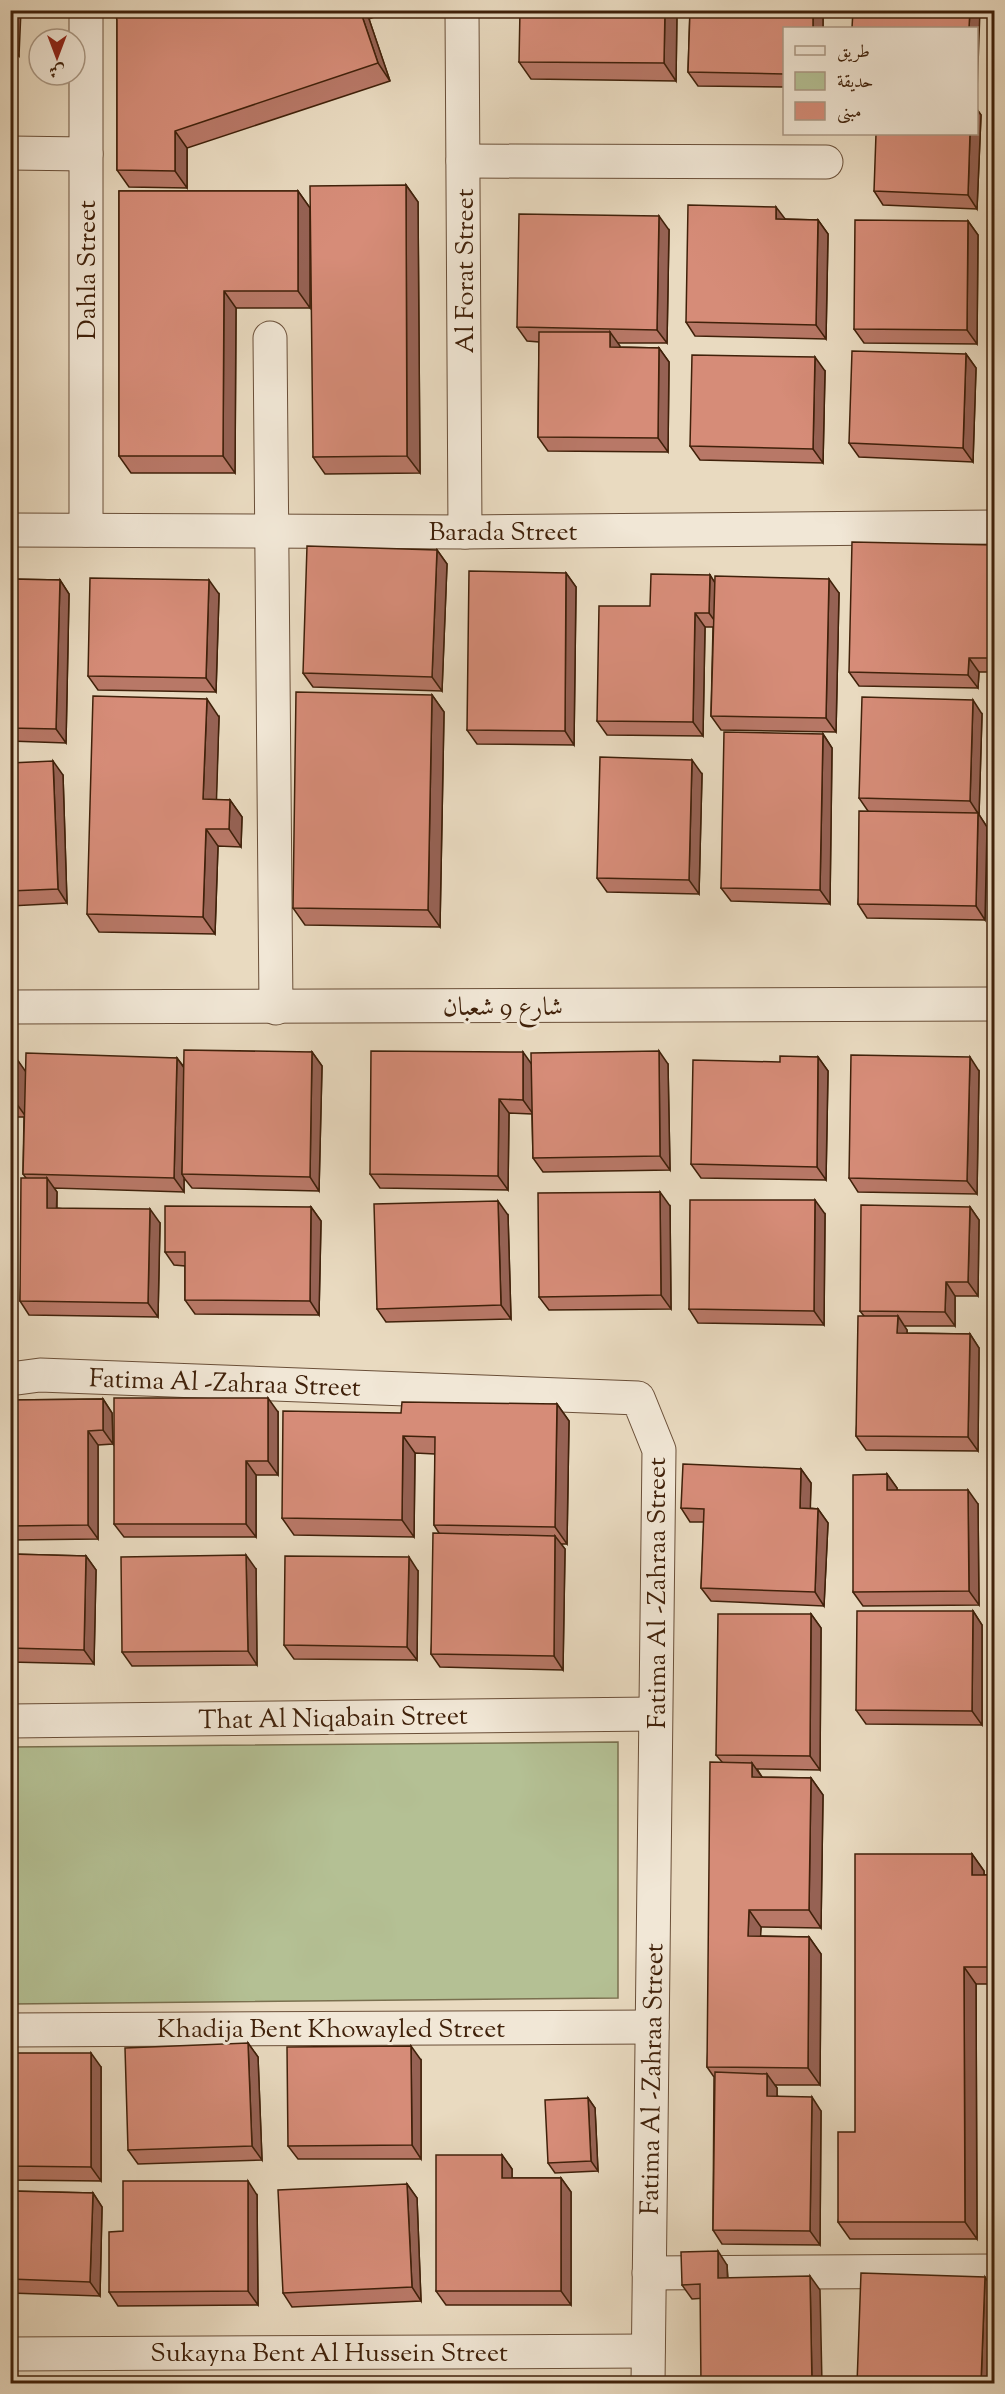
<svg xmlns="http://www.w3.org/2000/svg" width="1005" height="2394" viewBox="0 0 1005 2394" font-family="'Sorts Mill Goudy',Amiri,serif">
<rect width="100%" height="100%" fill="#e9dac0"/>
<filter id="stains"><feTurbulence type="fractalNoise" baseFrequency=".00333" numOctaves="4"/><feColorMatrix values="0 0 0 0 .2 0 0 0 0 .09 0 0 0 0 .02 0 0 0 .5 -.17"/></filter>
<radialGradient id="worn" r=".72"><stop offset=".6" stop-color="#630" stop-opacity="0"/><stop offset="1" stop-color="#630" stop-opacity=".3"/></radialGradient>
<polygon fill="#b4c094" stroke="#7a704f" stroke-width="1.5" points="618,1742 618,1998 11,2004 11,1747"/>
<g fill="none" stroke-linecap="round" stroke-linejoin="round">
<defs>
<g id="minor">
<polyline points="86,10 86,530"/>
<polyline points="462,10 465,532"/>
<polyline points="10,153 86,154"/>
<polyline points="463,161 826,162"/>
<polyline points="270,338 276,1008"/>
<polyline points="10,530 465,532 994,527"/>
<polyline points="10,1379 40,1375 638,1398 659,1450 648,2384"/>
<polyline points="10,1721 655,1714"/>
<polyline points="10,2030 652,2027"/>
<polyline points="649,2273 994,2271"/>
<polyline points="10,2354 648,2351"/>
</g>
<polyline id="tertiary" points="10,1007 994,1004"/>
</defs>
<use href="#minor" stroke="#6a4f38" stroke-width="35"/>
<use href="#tertiary" stroke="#6a4f38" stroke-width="35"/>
<use href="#minor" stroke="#f1e7d6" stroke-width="33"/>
<use href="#tertiary" stroke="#f1e7d6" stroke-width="33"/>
</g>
<g fill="#b87867" stroke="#40210a" stroke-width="1.5">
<polygon points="10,10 19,56 10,56"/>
<polygon points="115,10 392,10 369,19 390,81 187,148 187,188 129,187 117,170 117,20"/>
<polygon points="677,10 676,81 531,79 519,62"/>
<polygon points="690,10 823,10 823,28 784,28 784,87 698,86 688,72"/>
<polygon points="976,108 981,115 977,209 883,205 874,191 976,134"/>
<polygon points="406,185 418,202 420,473 325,474 313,457"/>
<polygon points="119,191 298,191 310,208 310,308 236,308 235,473 131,473 119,456"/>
<polygon points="785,219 818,220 828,234 826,339 695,336 686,322"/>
<polygon points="968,221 978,235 977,344 864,343 854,329"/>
<polygon points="669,230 667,343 617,343 620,347 659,348 669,362 668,452 548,451 538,437 539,342 527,341 517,327"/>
<polygon points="966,354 976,368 973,462 859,457 849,443"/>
<polygon points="825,371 823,463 700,460 690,446"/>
<polygon points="994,545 994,672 979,672 978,688 859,686 849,672"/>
<polygon points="437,550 447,564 442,691 313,687 303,673"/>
<polygon points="566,573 576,587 574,745 477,744 467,730"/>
<polygon points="710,575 714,582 839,593 836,732 721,730 711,716 713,627 705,627 703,736 607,735 597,721 650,606"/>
<polygon points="10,579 60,580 69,594 66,743 10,741"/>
<polygon points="219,594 216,692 98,690 88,676"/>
<polygon points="432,695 444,712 440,927 305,925 293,908"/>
<polygon points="982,714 979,815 987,827 985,920 867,918 858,904 868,811 859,798"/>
<polygon points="219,717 216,800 230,800 242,817 241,847 218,846 215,934 99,932 87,914"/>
<polygon points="823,734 832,748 830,904 731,901 721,888"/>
<polygon points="10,763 63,775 67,903 10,906"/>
<polygon points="702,774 699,894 607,892 597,878"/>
<polygon points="312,1052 322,1066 319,1191 192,1188 184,1178 184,1192 54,1188 57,1192 57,1208 160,1223 158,1317 29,1315 20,1301 26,1178 23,1174 24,1117 10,1117 10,1055 14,1055 25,1072 177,1058 184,1067"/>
<polygon points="818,1057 828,1071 826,1180 701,1178 691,1164 780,1062"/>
<polygon points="668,1064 670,1170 543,1172 533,1158 532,1114 509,1113 508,1190 380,1188 370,1174 532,1065"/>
<polygon points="979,1071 977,1194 858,1192 849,1178"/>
<polygon points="670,1206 671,1309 549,1310 539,1297"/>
<polygon points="311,1207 321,1221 319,1315 195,1314 185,1300 185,1266 174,1265 165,1252"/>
<polygon points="970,1207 979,1220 978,1296 955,1296 955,1326 904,1326 907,1330 907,1333 970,1334 979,1348 978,1451 866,1450 856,1436 864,1316 860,1311"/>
<polygon points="825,1214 824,1325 698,1323 689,1309"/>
<polygon points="508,1215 511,1319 386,1322 377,1309"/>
<polygon points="103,1399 112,1413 113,1444 98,1445 98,1539 10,1540 10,1400"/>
<polygon points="557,1404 569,1421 567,1544 561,1544 565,1549 563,1670 440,1667 431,1654 439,1533 434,1525 435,1454 415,1453 414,1537 294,1535 282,1518 401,1413"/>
<polygon points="278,1412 278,1475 256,1475 256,1537 124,1537 114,1524"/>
<polygon points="801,1469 811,1483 810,1508 818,1509 828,1523 824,1606 711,1601 701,1588 704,1522 690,1522 681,1508"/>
<polygon points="887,1474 897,1488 897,1490 978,1504 979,1605 863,1606 853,1592"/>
<polygon points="10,1554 86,1556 96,1570 94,1664 10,1662"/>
<polygon points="256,1569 257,1665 132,1666 122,1652"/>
<polygon points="418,1571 417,1660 294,1659 284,1645"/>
<polygon points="973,1611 982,1625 982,1725 866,1724 856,1710"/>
<polygon points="811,1614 821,1628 820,1770 757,1769 762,1777 811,1778 823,1795 821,1928 761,1927 760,1936 809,1937 821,1954 820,2085 775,2085 777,2088 777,2096 821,2111 820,2245 722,2244 713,2230 714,2077 707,2067 722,1762 716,1755"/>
<polygon points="972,1854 984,1871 984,1875 994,1875 994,1984 976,1984 977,2239 850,2239 838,2222 855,2132"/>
<polygon points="248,2043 258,2057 262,2160 138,2164 128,2150"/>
<polygon points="10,2053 101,2067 101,2181 10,2180"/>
<polygon points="421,2060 421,2159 298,2159 288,2146"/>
<polygon points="588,2098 595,2108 598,2171 555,2173 548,2163"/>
<polygon points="502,2155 512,2169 512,2178 561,2178 571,2192 571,2305 446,2305 436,2291"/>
<polygon points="407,2184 417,2198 421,2301 292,2307 283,2293"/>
<polygon points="10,2191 93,2193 102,2207 100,2296 10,2293"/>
<polygon points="257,2195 258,2305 118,2306 109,2292"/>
<polygon points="727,2265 728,2278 820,2290 692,2299 682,2285"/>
</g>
<g fill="#966254" stroke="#40210a" stroke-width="1.5">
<polygon points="10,10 21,10 19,56 10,43"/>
<polygon points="360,10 363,10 369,19 390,81 378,63"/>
<polygon points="665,10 677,10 676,81 664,63"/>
<rect x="813" y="10" width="10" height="18"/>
<polygon points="970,10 980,10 977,91 976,28 969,28"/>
<polygon points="976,108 981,115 977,209 968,195 970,134 976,134"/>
<polygon points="175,131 187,148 187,188 175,171"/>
<polygon points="406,185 418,202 420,473 407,456"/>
<polygon points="298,191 310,208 310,308 298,291"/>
<polygon points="776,207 786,220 776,219"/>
<polygon points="659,216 669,230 667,343 657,330"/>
<polygon points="818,220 828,234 826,339 816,325"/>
<polygon points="968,221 978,235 977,344 967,330"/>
<polygon points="224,291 236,308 235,473 223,456"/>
<polygon points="610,332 620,346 620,361 610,347"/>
<polygon points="659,348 669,362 668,452 658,438"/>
<polygon points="966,354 976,368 973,462 963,448"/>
<polygon points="815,357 825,371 823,463 813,449"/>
<polygon points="437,550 447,564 442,691 432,677"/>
<polygon points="566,573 576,587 574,745 565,731"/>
<polygon points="710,575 719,589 719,627 709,613"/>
<polygon points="829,579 839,593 836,732 826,718"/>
<polygon points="60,580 69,594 66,743 56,729"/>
<polygon points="209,580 219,594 216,692 206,678"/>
<polygon points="695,613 705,627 703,736 693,722"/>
<polygon points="969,658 979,672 978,688 968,675"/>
<polygon points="432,695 444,712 440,927 428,910"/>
<polygon points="207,699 219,717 216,816 203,799"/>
<polygon points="973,700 982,714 979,815 970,801"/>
<polygon points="823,734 832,748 830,904 820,890"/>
<polygon points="692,760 702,774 699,894 689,880"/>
<polygon points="53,761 63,775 67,903 58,889"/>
<polygon points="230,800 242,817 241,847 229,829"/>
<polygon points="978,813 987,827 985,920 976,906"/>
<polygon points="206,829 218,846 215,934 203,917"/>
<polygon points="659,1051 668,1064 670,1170 660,1156"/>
<polygon points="312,1052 322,1066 319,1191 310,1177"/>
<polygon points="523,1052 533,1066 533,1114 523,1100"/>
<polygon points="14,1055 26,1072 26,1117 14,1100"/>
<polygon points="818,1057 828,1071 826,1180 817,1167"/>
<polygon points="970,1057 979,1071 977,1194 967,1181"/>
<polygon points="177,1058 187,1072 182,1174 184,1178 184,1192 174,1178"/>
<polygon points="499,1099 509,1113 508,1190 498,1176"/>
<polygon points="47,1178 57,1192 56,1222 47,1208"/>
<polygon points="660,1192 670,1206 671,1309 661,1295"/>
<polygon points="815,1200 825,1214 824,1325 814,1311"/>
<polygon points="498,1201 508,1215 511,1319 501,1305"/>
<polygon points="311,1207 321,1221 319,1315 310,1301"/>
<polygon points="970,1207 979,1220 978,1296 968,1282"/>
<polygon points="150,1209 160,1223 158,1317 148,1303"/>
<polygon points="946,1282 955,1296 955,1326 945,1312"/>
<polygon points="898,1316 907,1330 907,1347 897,1333"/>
<polygon points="970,1334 979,1348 978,1451 968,1437"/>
<polygon points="268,1398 278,1412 278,1475 268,1461"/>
<polygon points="103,1399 112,1413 113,1444 103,1430"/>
<polygon points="557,1404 569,1421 567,1544 555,1527"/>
<polygon points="88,1431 98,1445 98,1539 88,1525"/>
<polygon points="403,1436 415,1453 414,1537 402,1520"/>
<polygon points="246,1461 256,1475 256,1537 246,1524"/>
<polygon points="801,1469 811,1483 810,1522 800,1508"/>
<polygon points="887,1474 897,1488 897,1504 887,1490"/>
<polygon points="968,1490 978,1504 979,1605 969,1591"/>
<polygon points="818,1509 828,1523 824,1606 815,1592"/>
<polygon points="555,1536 565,1549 563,1670 554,1656"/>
<polygon points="246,1555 256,1569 257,1665 248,1651"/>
<polygon points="86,1556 96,1570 94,1664 84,1650"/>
<polygon points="409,1557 418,1571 417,1660 407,1647"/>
<polygon points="973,1611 982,1625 982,1725 972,1711"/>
<polygon points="811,1614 821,1628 820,1770 810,1756"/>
<polygon points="752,1763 764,1780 752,1777"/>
<polygon points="811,1778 823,1795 821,1928 809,1910"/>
<polygon points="972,1854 984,1871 984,1892 972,1875"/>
<polygon points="749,1910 761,1927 760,1954 748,1936"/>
<polygon points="809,1937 821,1954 820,2085 808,2068"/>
<polygon points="964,1967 976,1984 977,2239 965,2222"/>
<polygon points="248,2043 258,2057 262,2160 252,2146"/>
<polygon points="411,2046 421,2060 421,2159 412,2145"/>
<polygon points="91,2053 101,2067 101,2181 91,2167"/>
<polygon points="767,2074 777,2088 777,2110 767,2096"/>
<polygon points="812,2097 821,2111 820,2245 810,2231"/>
<polygon points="588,2098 595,2108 598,2171 591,2161"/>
<polygon points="502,2155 512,2169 512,2192 502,2178"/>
<polygon points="561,2178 571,2192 571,2305 561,2291"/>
<polygon points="248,2181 257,2195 258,2305 248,2291"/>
<polygon points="407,2184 417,2198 421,2301 412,2287"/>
<polygon points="93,2193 102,2207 100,2296 90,2282"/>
<polygon points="718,2251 727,2265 728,2292 718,2278"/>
<polygon points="810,2276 820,2290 822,2384 812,2384"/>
<polygon points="985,2277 994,2291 991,2384 981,2384"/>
</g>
<g fill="#d68c78" stroke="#40210a" stroke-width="1.5">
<polygon points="115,10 360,10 378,63 175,131 175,171 117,170 117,20"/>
<polygon points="520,10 665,10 664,63 519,62"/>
<polygon points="690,10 813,10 813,28 784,28 784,74 688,72"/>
<polygon points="853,10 970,10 969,28 852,28"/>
<polygon points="876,134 970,134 968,195 874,191"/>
<polygon points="406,185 407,456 313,457 310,186"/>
<polygon points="119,191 298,191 298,291 224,291 223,456 119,456"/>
<polygon points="688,205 776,207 776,219 818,220 816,325 686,322"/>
<polygon points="519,214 659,216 657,330 517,327"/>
<polygon points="855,220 968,221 967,330 854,329"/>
<polygon points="539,332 610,332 610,347 659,348 658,438 538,437"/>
<polygon points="852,351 966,354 963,448 849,443"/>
<polygon points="692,355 815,357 813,449 690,446"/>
<polygon points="852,542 994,545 994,658 969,658 968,675 849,672"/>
<polygon points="307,546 437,550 432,677 303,673"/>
<polygon points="469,571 566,573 565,731 467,730"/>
<polygon points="651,574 710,575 709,613 695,613 693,722 597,721 599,606 650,606"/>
<polygon points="715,576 829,579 826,718 711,716"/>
<polygon points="90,578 209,580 206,678 88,676"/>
<polygon points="10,579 60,580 56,729 10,728"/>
<polygon points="296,692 432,695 428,910 293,908"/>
<polygon points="93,696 207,699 203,799 230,800 229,829 206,829 203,917 87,914"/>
<polygon points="862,697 973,700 970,801 859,798"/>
<polygon points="724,732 823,734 820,890 721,888"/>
<polygon points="600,757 692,760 689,880 597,878"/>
<polygon points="53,761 58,889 10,891 10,763"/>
<polygon points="859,811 978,813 976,906 858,904"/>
<polygon points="184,1050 312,1052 310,1177 182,1174"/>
<polygon points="371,1051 523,1052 523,1100 499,1099 498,1176 370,1174"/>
<polygon points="659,1051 660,1156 533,1158 531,1053"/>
<polygon points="26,1053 177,1058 174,1178 23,1174"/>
<rect x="10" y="1055" width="4" height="45"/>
<polygon points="851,1055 970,1057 967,1181 849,1178"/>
<polygon points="780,1056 818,1057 817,1167 691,1164 693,1060 780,1062"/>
<polygon points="21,1178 47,1178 47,1208 150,1209 148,1303 20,1301"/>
<polygon points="660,1192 661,1295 539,1297 538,1193"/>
<polygon points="690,1200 815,1200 814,1311 689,1309"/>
<polygon points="498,1201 501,1305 377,1309 374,1204"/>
<polygon points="861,1205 970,1207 968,1282 946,1282 945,1312 860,1311"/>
<polygon points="165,1206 311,1207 310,1301 185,1300 185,1252 165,1252"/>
<polygon points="858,1316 898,1316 897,1333 970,1334 968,1437 856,1436"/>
<polygon points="114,1398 268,1398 268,1461 246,1461 246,1524 114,1524"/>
<polygon points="103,1399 103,1430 88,1431 88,1525 10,1526 10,1400"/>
<polygon points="402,1402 557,1404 555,1527 434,1525 435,1437 403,1436 402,1520 282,1518 283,1411 401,1413"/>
<polygon points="683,1464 801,1469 800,1508 818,1509 815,1592 701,1588 704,1509 681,1508"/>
<polygon points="887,1474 887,1490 968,1490 969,1591 853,1592 853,1475"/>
<polygon points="433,1533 555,1536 554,1656 431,1654"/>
<polygon points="10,1554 86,1556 84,1650 10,1648"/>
<polygon points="246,1555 248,1651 122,1652 121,1557"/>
<polygon points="285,1556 409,1557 407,1647 284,1645"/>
<polygon points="857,1611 973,1611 972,1711 856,1710"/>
<polygon points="718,1614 811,1614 810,1756 716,1755"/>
<polygon points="710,1762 752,1763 752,1777 811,1778 809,1910 749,1910 748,1936 809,1937 808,2068 707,2067"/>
<polygon points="855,1854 972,1854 972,1875 994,1875 994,1967 964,1967 965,2222 838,2222 838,2132 855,2132"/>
<polygon points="248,2043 252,2146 128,2150 125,2048"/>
<polygon points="411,2046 412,2145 288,2146 287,2047"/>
<polygon points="10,2053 91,2053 91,2167 10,2166"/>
<polygon points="715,2072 767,2074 767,2096 812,2097 810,2231 713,2230"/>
<polygon points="588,2098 591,2161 548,2163 545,2100"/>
<polygon points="436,2155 502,2155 502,2178 561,2178 561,2291 436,2291"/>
<polygon points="123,2181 248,2181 248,2291 109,2292 109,2232 123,2231"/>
<polygon points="407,2184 412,2287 283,2293 278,2190"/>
<polygon points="10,2191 93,2193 90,2282 10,2279"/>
<polygon points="718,2251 718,2278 810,2276 812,2384 701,2384 700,2284 682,2285 681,2252"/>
<polygon points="861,2273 985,2277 981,2384 857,2384"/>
</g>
<g text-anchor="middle" stroke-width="6" stroke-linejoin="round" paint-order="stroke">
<g font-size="26" fill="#40210a" stroke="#f1e7d6">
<text transform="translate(86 270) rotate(-90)" y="9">Dahla Street</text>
<text transform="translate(464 271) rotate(-90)" y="9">Al Forat Street</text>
<text x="503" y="540">Barada Street</text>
<text x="503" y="1015">شارع 9 شعبان</text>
<text transform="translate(225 1382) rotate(2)" y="9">Fatima Al -Zahraa Street</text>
<text transform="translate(656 1593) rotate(-90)" y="9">Fatima Al -Zahraa Street</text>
<text transform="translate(333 1717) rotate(-1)" y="9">That Al Niqabain Street</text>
<text x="331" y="2037">Khadija Bent Khowayled Street</text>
<text transform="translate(651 2079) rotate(-89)" y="9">Fatima Al -Zahraa Street</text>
<text x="329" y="2361">Sukayna Bent Al Hussein Street</text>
</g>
</g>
<rect width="1005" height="2394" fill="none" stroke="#e9dac0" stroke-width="36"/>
<rect x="12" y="12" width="981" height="2370" fill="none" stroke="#40210a" stroke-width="3"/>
<rect x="18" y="18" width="969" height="2358" fill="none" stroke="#40210a" stroke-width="1.5"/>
<rect x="783" y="27" width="195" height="108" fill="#f1e7d6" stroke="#aa9884" stroke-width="1.5"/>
<rect x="795" y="46" width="30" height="9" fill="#f1e7d6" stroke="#aa9884" stroke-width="1.5"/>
<text x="837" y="57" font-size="18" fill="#40210a">طريق</text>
<rect x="795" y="72" width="30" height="18" fill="#b4c094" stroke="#aa9884" stroke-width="1.5"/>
<text x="837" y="87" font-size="18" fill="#40210a">حديقة</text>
<rect x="795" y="102" width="30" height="18" fill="#d68c78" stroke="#aa9884" stroke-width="1.5"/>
<text x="837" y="117" font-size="18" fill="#40210a">مبنى</text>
<g transform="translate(57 57) rotate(180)"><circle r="28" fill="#f1e7d6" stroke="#aa9884" stroke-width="1.5"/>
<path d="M0-4.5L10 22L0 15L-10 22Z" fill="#8f2418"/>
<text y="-9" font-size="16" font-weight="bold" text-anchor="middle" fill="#40210a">ش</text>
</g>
<rect width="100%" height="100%" filter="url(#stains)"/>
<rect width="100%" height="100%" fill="url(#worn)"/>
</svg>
